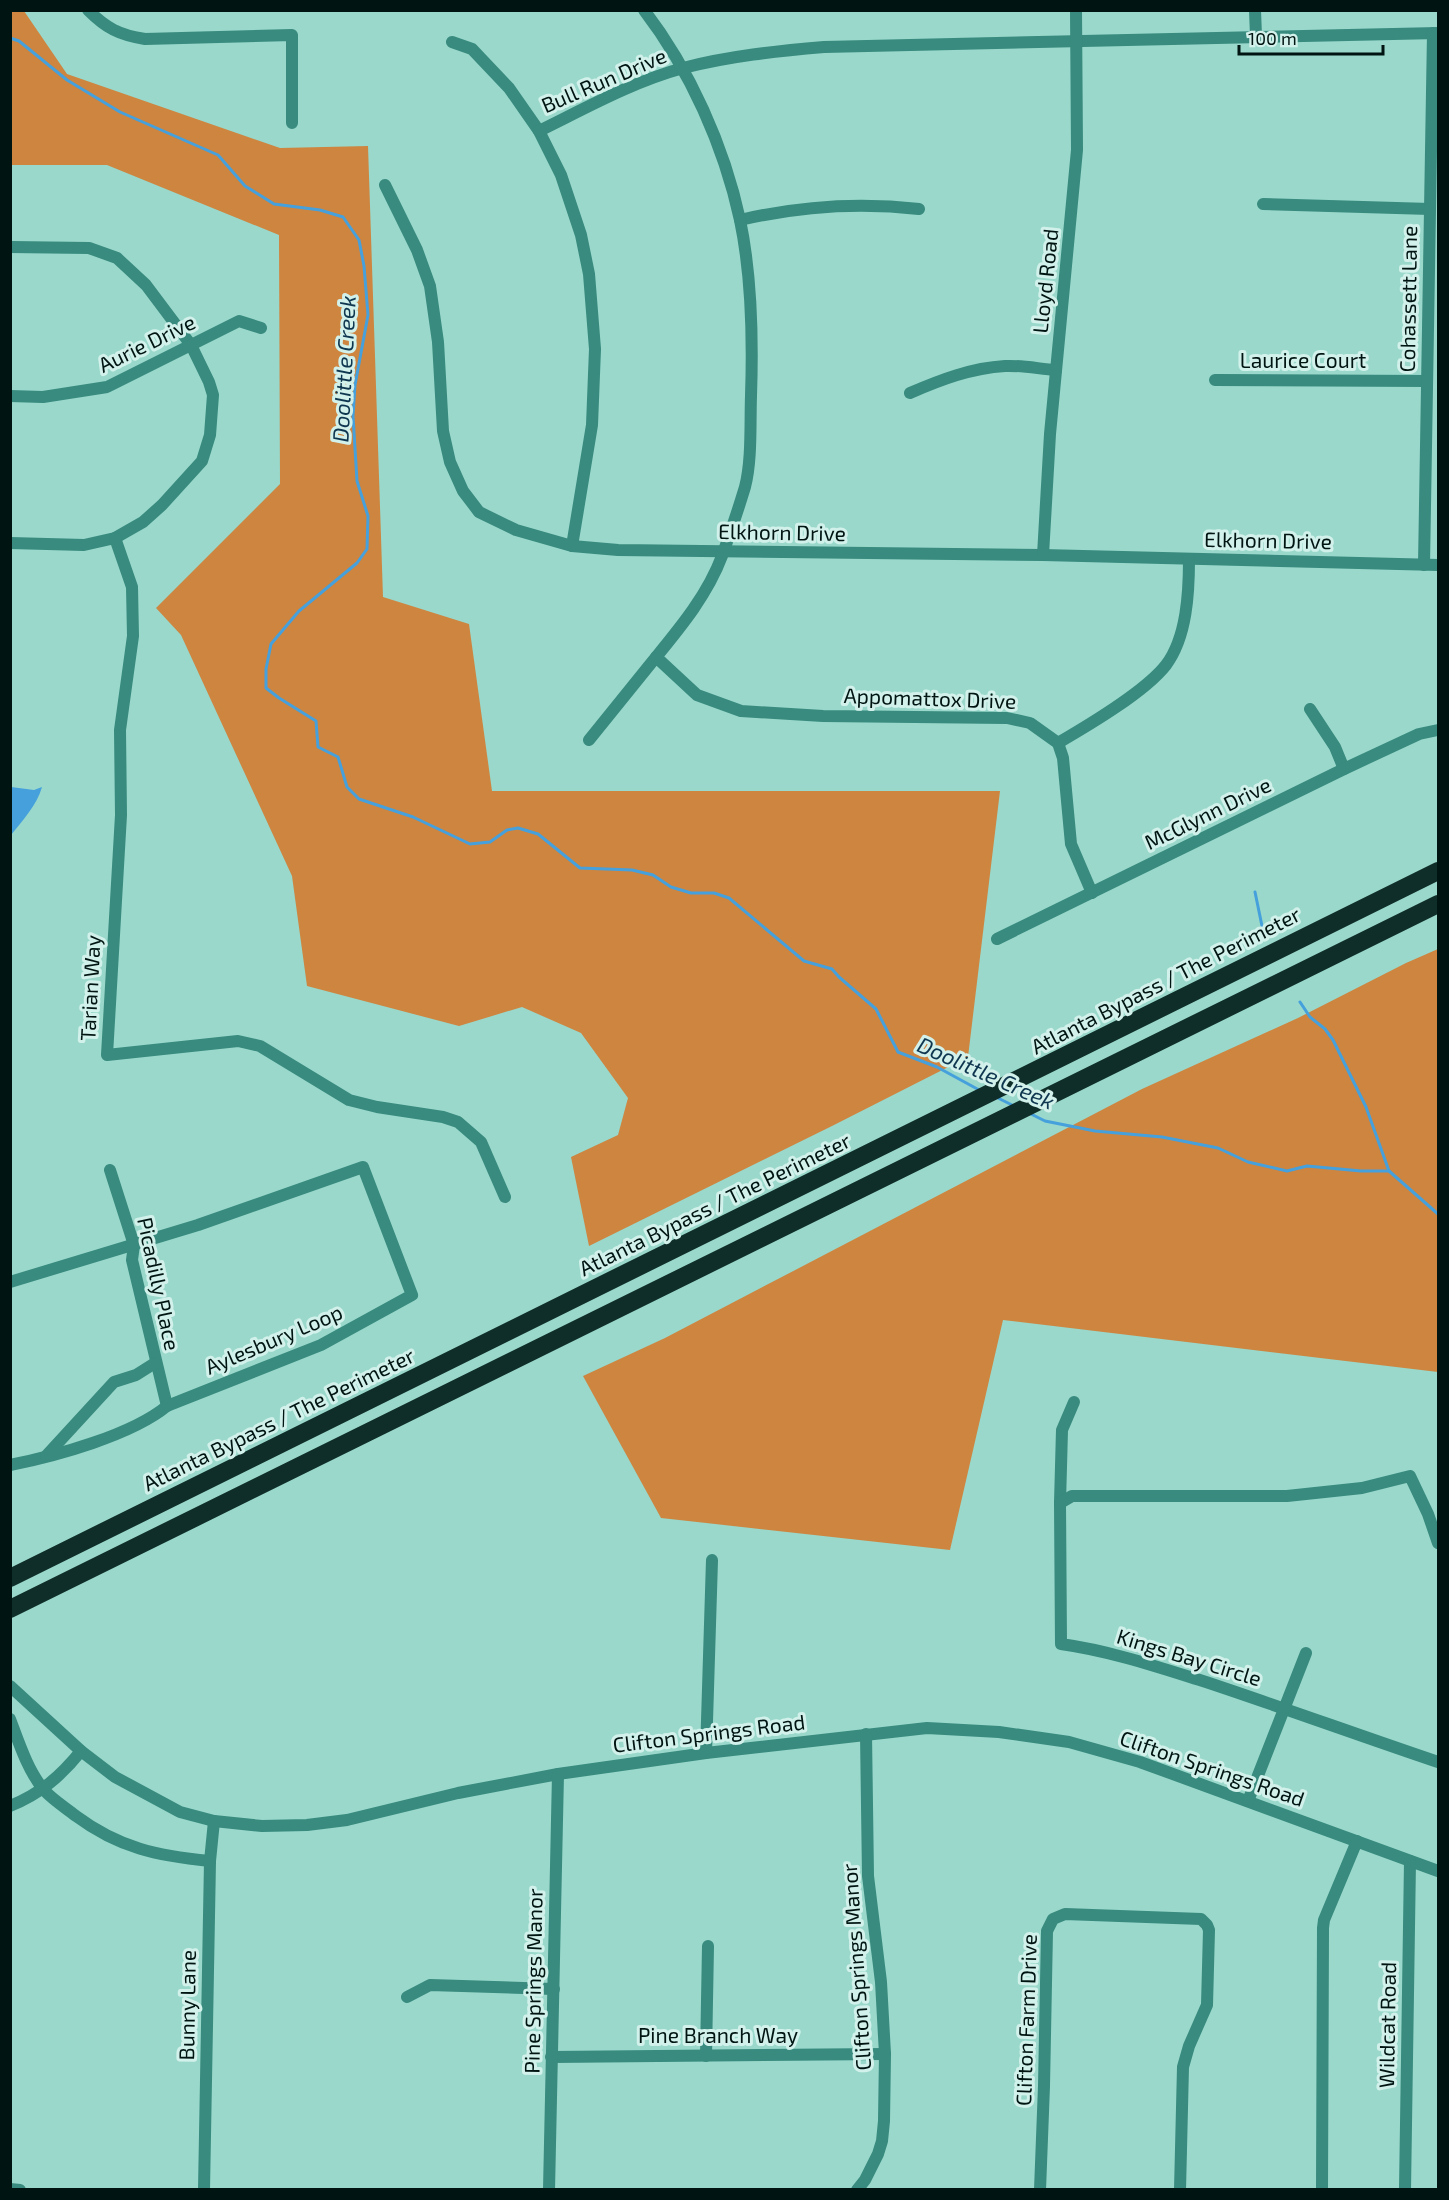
<svg xmlns="http://www.w3.org/2000/svg" width="1449" height="2200" viewBox="0 0 1449 2200" font-family="'Exo 2',sans-serif">
<rect width="100%" height="100%" fill="#99d8cb"/>
<g fill="#ce8540">
<polygon points="11,10 24,11 67,74 280,148 368,146 383,597 469,624 492,791 1000,791 968,1057 832,1126 589,1246 571,1157 618,1135 628,1098 581,1033 522,1007 459,1026 307,986 292,876 181,635 156,608 280,484 279,235 107,165 11,165"/>
<polygon points="1438,949 1438,1372 1003,1320 950,1550 661,1518 583,1376 665,1338 1142,1089 1298,1018 1406,963"/>
</g>
<path fill="#45a0dc" d="M11,787L34,790L42,787C37,805 22,821 11,835Z"/>
<g fill="none" stroke-linecap="round" stroke-linejoin="round">
<g stroke="#45a0dc" stroke-width="3">
<polyline points="10,38 19,41 67,80 120,112 218,155 245,186 274,204 320,210 343,217 359,240 364,266 368,315 355,385 353,416 357,481 368,516 367,549 357,563 299,611 271,644 266,669 266,688 279,698 316,721 318,747 338,757 347,787 359,799 413,817 470,844 490,842 507,830 518,828 538,834 580,868 632,870 653,875 671,887 691,893 714,893 729,898 804,961 832,969 839,977 876,1009 898,1052 937,1067 981,1091"/>
<polyline points="1255,892 1262,926"/>
<polyline points="1300,1002 1310,1017 1325,1029 1333,1040 1366,1107 1389,1171"/>
<polyline points="996,1097 1014,1106"/>
<polyline points="1031,1114 1045,1121 1095,1131 1162,1137 1218,1148 1248,1162 1287,1171 1307,1166 1361,1171 1389,1171 1438,1214"/>
</g>
<g stroke="#388b7e" stroke-width="12">
<path d="M88,10C106,28 119,35 145,39L292,35V123"/>
<polyline points="1255,10 1256,36"/>
<polyline points="452,42 472,49 509,88 539,131 561,175 581,235 589,274 595,349 592,425 572,546"/>
<path d="M539,131C586,108 632,82 683,68C729,56 777,51 824,47L1438,33"/>
<polyline points="385,185 417,250 430,286 438,342 443,431 450,462 463,491 479,512 516,530 572,546 618,550 1043,555 1438,565"/>
<polyline points="1263,204 1430,209"/>
<path d="M740,220C800,206 859,202 919,209"/>
<polyline points="10,247 89,248 117,258 146,285 191,345 209,382 213,395 210,435 202,461 162,505 143,522 115,538 84,545 10,543"/>
<polyline points="1215,380 1427,381"/>
<path d="M910,393C940,380 971,368 1005,366C1021,365 1040,369 1056,370"/>
<polyline points="10,396 43,397 107,387 239,321 261,328"/>
<polyline points="115,538 132,587 133,636 120,730 121,815 107,1055 238,1041 260,1046 349,1100 377,1107 443,1117 458,1122 481,1142 505,1197"/>
<polyline points="1043,555 1050,434 1077,150 1076,10"/>
<polyline points="1424,565 1433,33"/>
<polyline points="656,657 697,695 741,711 823,716 1007,718 1030,723 1058,743 1063,758 1071,844 1092,893"/>
<polyline points="1310,709 1335,747 1344,769"/>
<path d="M589,740C610,714 631,688 652,662C679,629 707,596 722,556C730,534 738,510 745,487C752,460 750,424 751,396C753,338 752,277 740,220C724,146 690,70 644,10"/>
<path d="M1058,743C1089,725 1145,692 1166,665C1187,637 1189,592 1189,559"/>
<polyline points="997,939 1344,769 1419,734 1438,730"/>
<polyline points="110,1170 134,1245 132,1260 167,1406"/>
<path d="M10,1282L198,1225L363,1167L412,1295L321,1345L167,1406C132,1435 56,1456 10,1465"/>
<polyline points="46,1456 114,1382 136,1375 155,1363"/>
<polyline points="1060,1503 1062,1430 1074,1402"/>
<path d="M1438,1543L1428,1514L1410,1476L1362,1488L1287,1496H1072L1060,1503L1061,1644C1111,1651 1158,1667 1206,1682C1284,1708 1361,1736 1438,1762"/>
<polyline points="10,1686 81,1751 115,1777 180,1812 214,1821 262,1826 307,1825 347,1820 458,1793 558,1774 706,1753 927,1728 999,1732 1069,1742 1140,1762 1438,1871"/>
<path d="M10,1719C19,1743 28,1771 44,1790C53,1800 66,1808 76,1816C119,1848 158,1856 210,1861"/>
<polyline points="706,1753 712,1560"/>
<polyline points="1248,1801 1306,1653"/>
<path d="M10,1806C40,1794 61,1776 81,1751"/>
<polyline points="407,1997 430,1985 554,1989"/>
<polyline points="706,2056 708,1946"/>
<polyline points="551,2057 885,2054"/>
<polyline points="10,2189 20,2190"/>
<polyline points="204,2190 210,1861 214,1821"/>
<polyline points="549,2190 558,1774"/>
<polyline points="857,2190 865,2180 878,2154 882,2141 884,2121 885,2054 881,1982 868,1876 866,1734"/>
<polyline points="1040,2190 1044,2086 1047,1931 1053,1919 1065,1914 1201,1919 1207,1925 1209,1930 1207,2005 1189,2046 1183,2067 1180,2190"/>
<polyline points="1322,2190 1323,1928 1324,1920 1357,1841"/>
<polyline points="1405,2190 1410,1861"/>
</g>
<g stroke="#102e29" stroke-width="18">
<polyline points="10,1578 1438,871"/>
<polyline points="10,1609 1438,904"/>
</g>
</g>
<g text-anchor="middle" stroke-width="6" stroke-linejoin="round" paint-order="stroke">
<g font-size="21" fill="#001511" stroke="#d3f1eb">
<text transform="translate(604 81) rotate(-23)" y="7">Bull Run Drive</text>
<text transform="translate(1046 281) rotate(-84)" y="7">Lloyd Road</text>
<text transform="translate(1409 299) rotate(-89)" y="7">Cohassett Lane</text>
<text transform="translate(147 344) rotate(-26)" y="7">Aurie Drive</text>
<text x="1303" y="368">Laurice Court</text>
<text transform="translate(782 533) rotate(1)" y="7">Elkhorn Drive</text>
<text transform="translate(1268 541) rotate(1)" y="7">Elkhorn Drive</text>
<text transform="translate(930 699) rotate(2)" y="7">Appomattox Drive</text>
<text transform="translate(1208 814) rotate(-26)" y="7">McGlynn Drive</text>
<text transform="translate(1166 981) rotate(-27)" y="7">Atlanta Bypass / The Perimeter</text>
<text transform="translate(91 988) rotate(-87)" y="7">Tarian Way</text>
<text transform="translate(715 1205) rotate(-26)" y="7">Atlanta Bypass / The Perimeter</text>
<text transform="translate(158 1284) rotate(78)" y="7">Picadilly Place</text>
<text transform="translate(274 1340) rotate(-23)" y="7">Aylesbury Loop</text>
<text transform="translate(279 1420) rotate(-26)" y="7">Atlanta Bypass / The Perimeter</text>
<text transform="translate(1189 1658) rotate(17)" y="7">Kings Bay Circle</text>
<text transform="translate(709 1734) rotate(-7)" y="7">Clifton Springs Road</text>
<text transform="translate(1212 1769) rotate(19)" y="7">Clifton Springs Road</text>
<text transform="translate(857 1967) rotate(-94)" y="7">Clifton Springs Manor</text>
<text transform="translate(534 1981) rotate(-89)" y="7">Pine Springs Manor</text>
<text transform="translate(188 2005) rotate(-89)" y="7">Bunny Lane</text>
<text transform="translate(1027 2020) rotate(-88)" y="7">Clifton Farm Drive</text>
<text transform="translate(1388 2025) rotate(-89)" y="7">Wildcat Road</text>
<text x="718" y="2043">Pine Branch Way</text>
</g>
<g font-size="22" font-style="italic" fill="#0f364f" stroke="#d3f1eb">
<text transform="translate(344 369) rotate(-87)" y="8">Doolittle Creek</text>
<text transform="translate(986 1073) rotate(24)" y="8">Doolittle Creek</text>
</g>
</g>
<rect width="1449" height="2200" fill="none" stroke="#001511" stroke-width="24"/>
<path d="M1239 45v9h144v-9" fill="none" stroke="#001511" stroke-width="3"/>
<text x="1248" y="45" font-size="18" fill="#001511" stroke="#d3f1eb" stroke-width="4.5" paint-order="stroke">100 m</text>
</svg>
